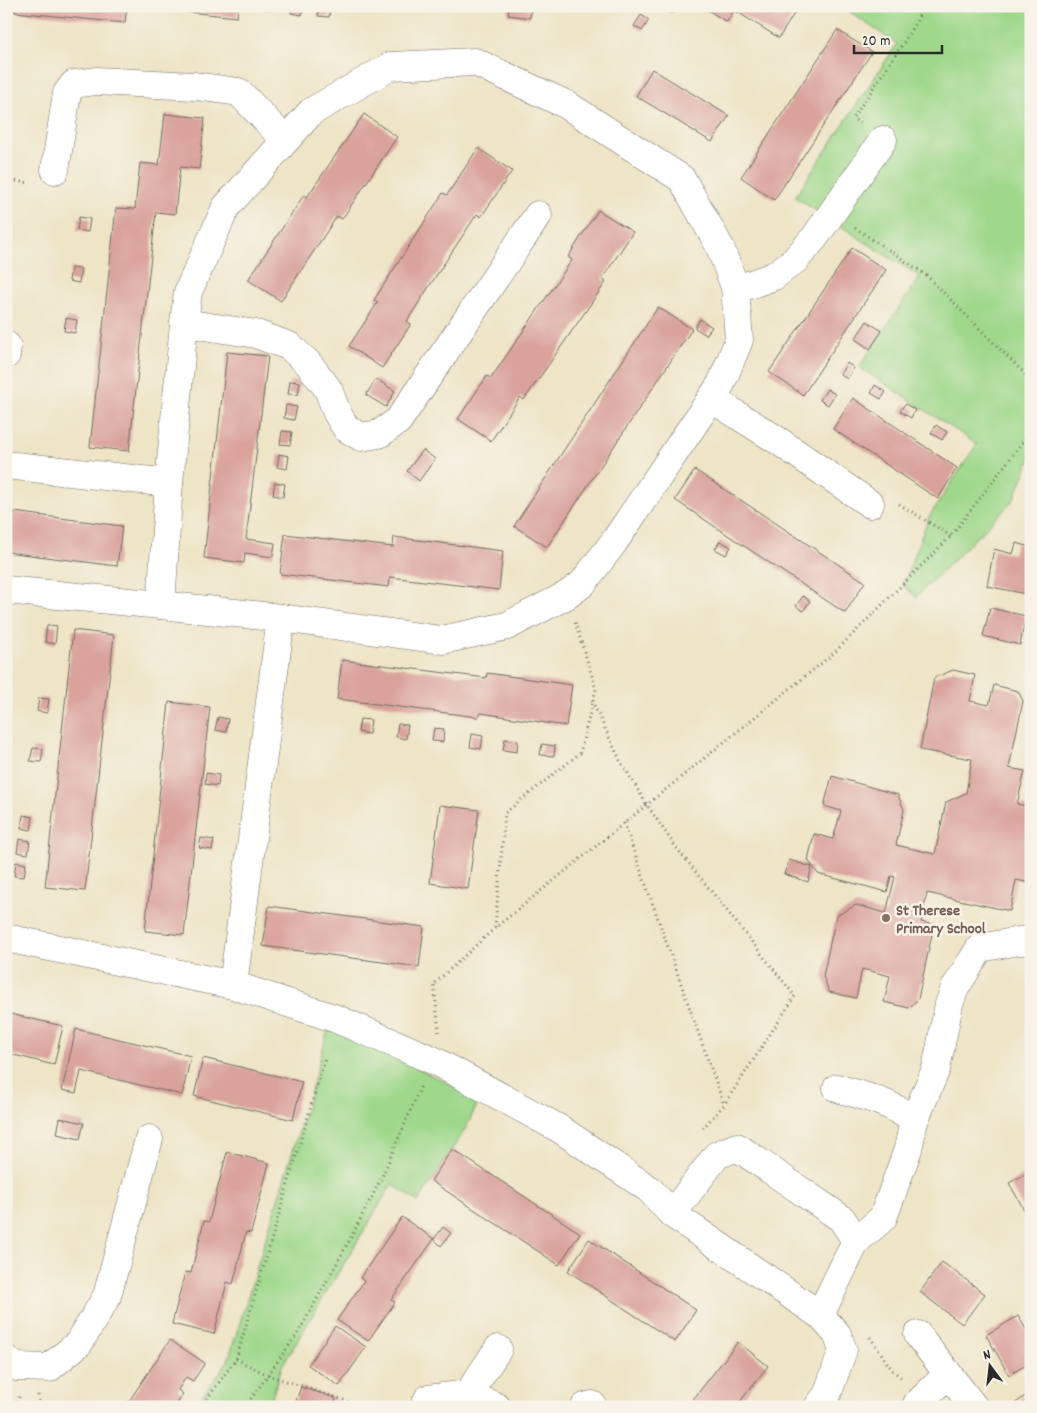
<svg xmlns="http://www.w3.org/2000/svg" width="1037" height="1413" viewBox="0 0 1037 1413" font-family="Dekko,sans-serif">
<rect width="100%" height="100%" fill="#f7f3e8"/>
<filter id="ink" filterUnits="userSpaceOnUse"><feTurbulence type="fractalNoise" baseFrequency=".02" numOctaves="2"/><feDisplacementMap in="SourceGraphic" scale="10" xChannelSelector="R" yChannelSelector="G"/><feConvolveMatrix kernelMatrix="1 2 1 2 8 2 1 2 1" color-interpolation-filters="sRGB"/></filter>
<filter id="wash" filterUnits="userSpaceOnUse"><feTurbulence type="fractalNoise" baseFrequency=".0096" numOctaves="4" result="noise"/><feDisplacementMap in="SourceGraphic" scale="20" xChannelSelector="R" yChannelSelector="G"/><feGaussianBlur stdDeviation="1.12" result="paint"/><feColorMatrix in="noise" values="0 0 0 0 0 0 0 0 0 0 0 0 0 0 0 0 0 1.4 0 .05"/><feComposite in="paint" operator="in"/></filter>
<g filter="url(#wash)">
<rect width="100%" height="100%" fill="#eee4c6"/>
<g fill="#9fd88b" stroke="#65825b">
<polygon points="841,6 1031,6 1031,458 1013,501 916,597 903,585 929,517 977,444 859,367 920,277 795,197 897,44"/>
<polygon points="328,1030 390,1055 480,1099 466,1128 418,1202 392,1184 282,1366 269,1407 194,1407 228,1361 310,1095"/>
</g>
<g id="blocks">
<g fill="#d9a39c">
<polygon points="16,6 127,6 125,23 15,12"/>
<polygon points="147,6 238,6 237,17 147,8"/>
<polygon points="262,6 273,6 273,10 262,9"/>
<polygon points="292,6 303,6 302,15 291,13"/>
<polygon points="509,6 531,9 530,18 508,15"/>
<polygon points="661,6 676,6 672,13"/>
<polygon points="701,6 797,6 798,7 779,38 734,10 727,22"/>
<polygon points="319,7 330,9 329,17 318,16"/>
<polygon points="641,15 649,20 642,31 634,26"/>
<polygon points="837,30 872,52 774,200 741,177"/>
<polygon points="652,69 729,116 712,142 636,96"/>
<polygon points="165,114 205,118 199,169 180,167 175,214 156,212 129,451 90,447 116,208 135,209 140,163 159,165"/>
<polygon points="364,114 397,137 342,219 337,216 281,301 248,280 304,195 307,197"/>
<polygon points="478,148 512,171 481,217 477,214 434,279 407,321 411,324 382,368 349,346 378,302 374,300 414,238 443,193 447,195"/>
<polygon points="598,210 633,232 602,279 606,282 524,400 520,397 491,441 458,419 487,376 491,378 572,260 568,257"/>
<polygon points="79,217 90,219 88,232 77,230"/>
<polygon points="852,248 886,270 803,395 769,372"/>
<polygon points="71,268 81,269 79,283 69,281"/>
<polygon points="658,307 692,329 547,547 514,526"/>
<polygon points="66,318 77,320 75,333 64,331"/>
<polygon points="700,319 712,327 706,335 695,328"/>
<polygon points="867,321 882,331 870,349 855,339"/>
<polygon points="227,352 268,356 246,539 275,543 273,557 245,553 244,563 204,558"/>
<polygon points="847,363 854,368 847,379 840,374"/>
<polygon points="376,379 395,391 386,407 366,395"/>
<polygon points="290,381 300,382 298,395 288,394"/>
<polygon points="875,385 886,392 881,399 871,393"/>
<polygon points="827,389 835,394 828,405 820,400"/>
<polygon points="853,398 957,468 938,499 833,429"/>
<polygon points="905,404 915,410 911,418 900,411"/>
<polygon points="286,405 297,407 294,420 284,418"/>
<polygon points="936,425 947,432 942,440 931,433"/>
<polygon points="282,431 292,432 290,445 280,444"/>
<polygon points="423,450 435,459 419,481 407,471"/>
<polygon points="279,454 289,456 287,469 277,467"/>
<polygon points="695,470 865,582 845,613 675,500"/>
<polygon points="275,482 285,484 283,497 273,495"/>
<polygon points="6,511 122,526 117,566 6,552"/>
<polygon points="285,534 393,547 394,537 503,551 499,590 390,577 389,587 280,574"/>
<polygon points="720,541 731,547 726,555 715,549"/>
<polygon points="1016,543 1031,547 1031,595 987,586 994,549 1013,554"/>
<polygon points="803,596 810,601 803,611 796,606"/>
<polygon points="990,608 1026,616 1020,645 983,636"/>
<polygon points="47,625 57,626 55,644 45,642"/>
<polygon points="73,630 114,635 85,891 45,887"/>
<polygon points="342,660 486,678 487,673 572,685 566,726 481,713 478,717 337,699"/>
<polygon points="953,670 975,675 970,701 989,705 994,685 1018,691 1023,701 1009,768 1025,771 1017,804 1031,807 1031,883 1016,880 1010,911 927,893 921,922 934,925 918,999 909,1008 884,1002 890,976 862,969 856,998 829,992 823,976 836,916 856,905 886,913 895,877 891,876 887,892 818,874 808,860 814,834 833,839 841,811 824,806 832,776 898,795 904,810 896,845 935,854 946,802 966,793 972,759 920,750 934,678"/>
<polygon points="39,698 49,699 47,713 37,711"/>
<polygon points="169,702 210,707 184,935 145,931"/>
<polygon points="218,717 228,719 226,732 215,730"/>
<polygon points="360,719 371,720 369,734 358,732"/>
<polygon points="398,724 408,725 406,739 396,737"/>
<polygon points="434,728 444,729 443,742 432,741"/>
<polygon points="472,734 483,736 481,749 470,747"/>
<polygon points="505,739 518,741 517,752 503,750"/>
<polygon points="542,744 555,746 554,756 540,755"/>
<polygon points="33,748 43,749 41,762 30,761"/>
<polygon points="206,773 219,775 218,786 205,784"/>
<polygon points="440,805 479,810 468,889 430,883"/>
<polygon points="23,815 33,817 31,830 21,828"/>
<polygon points="201,838 214,840 212,850 199,848"/>
<polygon points="19,839 30,841 28,854 17,852"/>
<polygon points="789,860 812,867 808,882 784,874"/>
<polygon points="16,862 26,864 24,877 14,876"/>
<polygon points="269,906 424,927 419,967 263,946"/>
<polygon points="6,1013 63,1026 54,1065 6,1053"/>
<polygon points="76,1029 191,1056 182,1095 81,1071 76,1093 62,1090"/>
<polygon points="203,1058 302,1082 293,1120 194,1096"/>
<polygon points="60,1118 84,1123 80,1139 57,1134"/>
<polygon points="452,1149 580,1233 559,1265 431,1181"/>
<polygon points="227,1152 269,1163 251,1233 246,1232 233,1284 227,1282 214,1334 172,1324 185,1272 191,1273 204,1221 209,1222"/>
<polygon points="1031,1171 1031,1222 1009,1183"/>
<polygon points="402,1217 434,1239 443,1227 451,1233 441,1246 434,1239 391,1300 395,1302 368,1341 337,1320 364,1281 360,1278"/>
<polygon points="589,1239 696,1310 675,1342 568,1271"/>
<polygon points="942,1262 985,1294 962,1324 920,1292"/>
<polygon points="1018,1316 1031,1337 1031,1362 1009,1375 986,1335"/>
<polygon points="335,1326 366,1347 339,1386 308,1365"/>
<polygon points="170,1340 205,1363 193,1381 186,1377 178,1390 183,1394 175,1407 125,1407"/>
<polygon points="738,1342 768,1366 752,1386 736,1407 687,1407"/>
<polygon points="301,1387 336,1398 334,1407 294,1407"/>
<polygon points="1031,1392 1031,1407 1010,1407"/>
</g>
</g>
</g>
<g filter="url(#ink)">
<use href="#blocks" fill-opacity="0" stroke="#6f6c61" stroke-width="1"/>
<g fill="none" stroke-linecap="round" stroke-linejoin="round">
<defs>
<g id="minor">
<polygon points="475,62 567,105 682,179 720,247 735,287 739,340 721,384 614,542 582,584 567,595 507,626 442,640 281,618 161,605 169,483 184,323 188,292 226,207 311,112 391,66"/>
<polyline points="55,170 67,93 74,84 96,81 195,86 239,92 285,140"/>
<polyline points="735,287 749,285 774,276 795,260 815,237 883,140"/>
<polyline points="184,323 256,334 289,346 308,363 328,389 337,413 346,428 361,437 379,434 398,421 538,215"/>
<polyline points="6,355 7,346"/>
<polyline points="712,399 777,440 870,504"/>
<polyline points="6,465 169,483"/>
<polyline points="6,590 161,605"/>
<polyline points="6,938 233,985 337,1019 433,1060 560,1129 649,1189 672,1214 820,1315 837,1334 843,1350 827,1395 818,1407"/>
<polyline points="233,985 281,618"/>
<path d="M837,1088C866,1097 889,1101 914,1121L908,1149L883,1218L856,1241"/>
<polyline points="914,1121 936,1069 949,1004 955,988 980,948 1019,941 1031,941"/>
<polyline points="672,1214 717,1155 737,1147 842,1219 856,1241 820,1315"/>
<polyline points="918,1335 974,1407"/>
<polyline points="6,1359 16,1367 49,1368 79,1343 107,1296 149,1139"/>
<polyline points="468,1394 498,1349"/>
<polyline points="917,1404 948,1374"/>
<polyline points="424,1407 428,1399 468,1394 497,1407"/>
<polyline points="585,1407 592,1405"/>
</g>
</defs>
<use href="#minor" stroke="#6f6c61" stroke-width="29"/>
<g stroke="#6f6c61" stroke-width="3" stroke-dasharray="1 4" stroke-linecap="butt">
<polyline points="860,124 853,118 904,42 925,6"/>
<polyline points="6,180 30,183"/>
<polyline points="855,228 925,274 1031,380"/>
<polyline points="899,504 951,536"/>
<polyline points="592,701 620,760 647,805 675,846 795,996 724,1105 703,1128"/>
<polyline points="624,823 724,1105"/>
<polyline points="495,927 505,813 580,753 596,689 575,622"/>
<polyline points="439,1032 434,984 495,928 834,653 951,536 1031,431"/>
<polyline points="870,1337 892,1370 903,1379"/>
<polyline points="236,1359 268,1375 365,1407"/>
<polyline points="38,1395 40,1407"/>
<polyline points="15,1407 20,1395"/>
<polyline points="201,1407 236,1359 325,1059"/>
<polyline points="245,1407 298,1333 347,1245 382,1177 421,1086"/>
</g>
<use href="#minor" stroke="#fff" stroke-width="28"/>
</g>
</g>
<circle fill="#8d6e63" stroke="#f7f3e8" stroke-width="2" cx="886" cy="918" r="5"/>
<g text-anchor="middle" stroke-width="5" stroke-linejoin="round" paint-order="stroke">
<g font-size="16" font-weight="bold" fill="#785e54" stroke="#f7f3e8" text-anchor="start">
<text x="896" y="915">St Therese<tspan x="896" dy="18">Primary School</tspan></text>
</g>
</g>
<rect width="1037" height="1413" fill="none" stroke="#f7f3e8" stroke-width="25"/>
<g transform="translate(990 1366) rotate(345)" stroke="#f7f3e8" stroke-width="4" paint-order="stroke">
<path d="M0-4L9 19L0 12L-9 19Z" fill="#2b2b2b"/>
<text y="-8" font-size="14" font-weight="bold" text-anchor="middle" fill="#2b2b2b">N</text>
</g>
<path d="M854 45v8h88v-8" fill="none" stroke="#2b2b2b" stroke-width="2.5"/>
<text x="862" y="45" font-size="15" fill="#2b2b2b" stroke="#f7f3e8" stroke-width="4" paint-order="stroke">20 m</text>
</svg>
